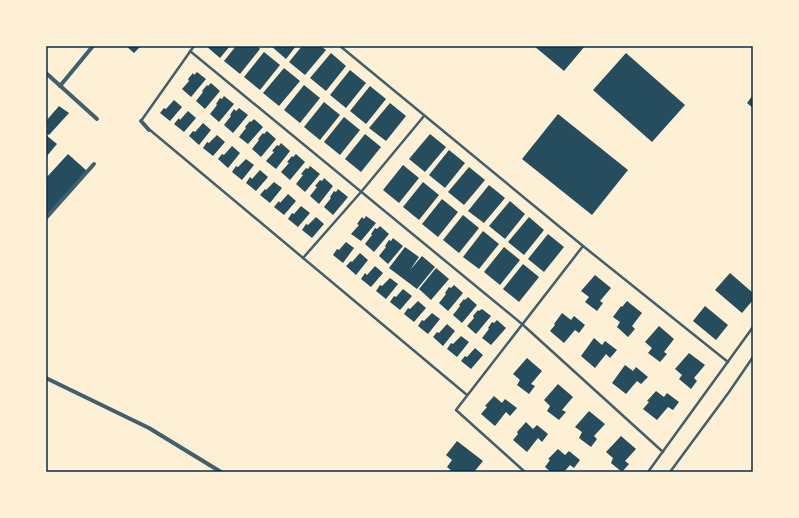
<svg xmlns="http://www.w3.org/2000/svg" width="799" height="518" viewBox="0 0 799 518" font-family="'Roboto Condensed',sans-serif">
<rect width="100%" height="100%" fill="#fdf0d5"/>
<g fill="#264d5e">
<polygon points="126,46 141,46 134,53"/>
<polygon points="206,46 230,46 220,58"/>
<polygon points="236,46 257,46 260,49 240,74 224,61"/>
<polygon points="271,46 296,46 286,59"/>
<polygon points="302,46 321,46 326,50 305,75 289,62"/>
<polygon points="534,46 585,46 564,71"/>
<polygon points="264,52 280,65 260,90 244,77"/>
<polygon points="331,53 346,66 326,91 310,78"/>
<polygon points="626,53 685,105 652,142 593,90"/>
<polygon points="284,68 300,81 279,106 263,93"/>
<polygon points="350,70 366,83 346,108 330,95"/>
<polygon points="197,72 206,79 191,97 182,89 189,81 188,79 193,73 194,75"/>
<polygon points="211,83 220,91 205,109 196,101 203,92 202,91 207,85 208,86"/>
<polygon points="304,85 320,98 300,123 284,110"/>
<polygon points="370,86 386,99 366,124 350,111"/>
<polygon points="753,95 753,108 747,103"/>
<polygon points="224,96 234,104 219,122 210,114 217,105 216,104 220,98 222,99"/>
<polygon points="174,100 182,107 170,121 160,113 164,108 166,109"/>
<polygon points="324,102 340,115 320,140 304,127"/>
<polygon points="390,103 406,116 386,141 369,128"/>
<polygon points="59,106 69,113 49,135 46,133 46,130 48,128 46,126 46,121"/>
<polygon points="239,108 248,115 233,133 224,125 231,116 230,115 234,109 236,111"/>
<polygon points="188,111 196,118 184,132 174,124 179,118 180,120"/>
<polygon points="558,114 628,170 592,215 522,159"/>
<polygon points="344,117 360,130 340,155 324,142"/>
<polygon points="254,119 263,127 248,144 239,137 246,128 245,127 250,121 251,122"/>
<polygon points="203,123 211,130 199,145 189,136 193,131 195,132"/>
<polygon points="267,131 276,139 261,157 252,149 259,140 258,139 263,133 264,134"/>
<polygon points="365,134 381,147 361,172 345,159"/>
<polygon points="430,134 446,147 425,172 409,159"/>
<polygon points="46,135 57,144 46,157"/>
<polygon points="217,135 225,142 213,156 203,148 207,142 209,143"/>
<polygon points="281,143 290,151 276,169 266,161 274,152 272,151 277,145 279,146"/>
<polygon points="232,146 240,153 228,168 218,159 222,154 224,155"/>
<polygon points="449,150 465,163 445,188 429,175"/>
<polygon points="68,154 87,171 46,217 46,178"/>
<polygon points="296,154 305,162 290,180 281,172 289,163 287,162 292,156 293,157"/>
<polygon points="246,159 254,165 242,180 232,172 236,166 238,167"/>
<polygon points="403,165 419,178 399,203 383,190"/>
<polygon points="310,166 320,174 305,192 296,184 303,175 301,174 306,168 308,169"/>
<polygon points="469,167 485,180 464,205 448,192"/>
<polygon points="260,170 268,177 256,191 246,183 250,177 252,179"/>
<polygon points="324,178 333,186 319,204 310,196 317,187 315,186 320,180 322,181"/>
<polygon points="274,182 282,188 270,203 260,195 265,189 266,190"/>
<polygon points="423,182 439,195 419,220 403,207"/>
<polygon points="489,185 505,198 484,223 468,211"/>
<polygon points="338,189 348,197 333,215 324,207 331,198 330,197 334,191 336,192"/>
<polygon points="288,194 296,201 284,215 274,207 279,201 280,203"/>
<polygon points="442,199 458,212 438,237 422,224"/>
<polygon points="510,201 525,214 505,239 489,226"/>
<polygon points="301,206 310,213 298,227 288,219 292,213 294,214"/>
<polygon points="463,215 479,228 459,253 443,240"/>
<polygon points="366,216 376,223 361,241 351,234 359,225 357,224 362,217 364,219"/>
<polygon points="316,217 324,224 312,238 302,230 306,224 308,225"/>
<polygon points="529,217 544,230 524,255 508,242"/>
<polygon points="380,226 389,234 374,252 365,244 372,235 371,234 375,228 377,229"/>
<polygon points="483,231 499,244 479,269 463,257"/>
<polygon points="548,234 564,247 544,272 528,259"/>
<polygon points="393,238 403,246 388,264 379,256 386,247 385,246 389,240 391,241"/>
<polygon points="346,242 354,248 343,263 333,255 337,249 339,250"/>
<polygon points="405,247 419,257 410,270 422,256 435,267 417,289 389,268"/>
<polygon points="504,247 520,260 500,285 484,272"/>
<polygon points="360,253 368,260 356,275 346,266 351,261 352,262"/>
<polygon points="523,264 539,277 519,302 503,289"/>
<polygon points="375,266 383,273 371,287 361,279 365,273 367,275"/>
<polygon points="436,268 449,279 431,300 419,289"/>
<polygon points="730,273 753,293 753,300 742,313 715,290"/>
<polygon points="595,275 611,288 600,301 603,303 597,311 585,302 589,297 581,291"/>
<polygon points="390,278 398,284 386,299 376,291 380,285 382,286"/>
<polygon points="454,285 463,293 448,311 439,303 446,294 445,293 449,287 451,288"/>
<polygon points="403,289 412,296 400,310 390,302 394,296 396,297"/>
<polygon points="468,297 477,305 462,323 453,315 460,306 459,305 464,299 465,300"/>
<polygon points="418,301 426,308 414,322 404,314 408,308 410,309"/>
<polygon points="627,301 642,313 632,326 635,329 628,337 617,327 620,322 613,317 621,306 622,307"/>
<polygon points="705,306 728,325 716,340 693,321"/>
<polygon points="482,309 491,316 476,334 467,326 474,318 473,316 478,310 479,311"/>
<polygon points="432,313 440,319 428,334 418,326 422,320 424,321"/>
<polygon points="562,313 571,320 574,316 585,325 579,333 575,330 564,343 550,331 555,325 554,324"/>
<polygon points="497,320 506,328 491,345 482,338 489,329 488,328 492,322 494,323"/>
<polygon points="447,324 455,331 443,346 433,337 437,332 439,333"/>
<polygon points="659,326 674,339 664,352 667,354 660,362 648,353 652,348 645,342"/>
<polygon points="461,336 469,342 457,357 447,349 451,343 453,344"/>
<polygon points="594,338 602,345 605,341 617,350 610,358 606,354 595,368 581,356"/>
<polygon points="475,348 483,355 471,369 461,361 465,356 467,357"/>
<polygon points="689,353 705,365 694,378 697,381 691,389 679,379 682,375 675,369"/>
<polygon points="527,358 542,371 531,384 535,386 529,394 517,385 520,380 513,374"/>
<polygon points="625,365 633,371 636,367 648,377 641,384 637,381 626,394 612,383"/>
<polygon points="558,384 573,397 562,410 566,412 559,420 547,411 550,406 544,400"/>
<polygon points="656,391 664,397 667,393 679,402 673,410 668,407 657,420 643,409 649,402 647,401"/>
<polygon points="494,396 502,403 505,399 517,408 510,416 506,412 495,426 481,414 487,407 485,406"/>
<polygon points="589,411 605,424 594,436 597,439 591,447 579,438 582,432 575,427"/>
<polygon points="526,422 533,429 537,425 548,434 542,442 538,438 527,452 513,440 518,434 517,432"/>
<polygon points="621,436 636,449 625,461 629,464 622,472 611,463 613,458 606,452"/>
<polygon points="457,441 483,461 474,472 453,472 447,467 452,460 446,455"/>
<polygon points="558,449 565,455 569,451 580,460 574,468 570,465 564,472 551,472 545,467 550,460 548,459"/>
</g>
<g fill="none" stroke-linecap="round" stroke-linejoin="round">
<g stroke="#3f606c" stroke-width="2.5">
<polyline points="340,46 583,246"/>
<polyline points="190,51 522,324 663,452"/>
<polyline points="141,121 194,46"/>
<polyline points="150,130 467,395"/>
<polyline points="303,258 361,192 424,116"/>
<polyline points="525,472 456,410 583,246 728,362"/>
<polyline points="648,472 753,327"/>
<polyline points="670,472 729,392 753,357"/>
</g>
<g stroke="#3f606c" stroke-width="4">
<polyline points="46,73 97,119"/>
<polyline points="60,86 93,46"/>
<polyline points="141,121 149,130"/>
<polyline points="46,218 94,164"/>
<polyline points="46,378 149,428 221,472"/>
</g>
</g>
<rect width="799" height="518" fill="none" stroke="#fdf0d5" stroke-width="94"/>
<rect x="47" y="47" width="705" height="424" fill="none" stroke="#003049" stroke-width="1.5"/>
</svg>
